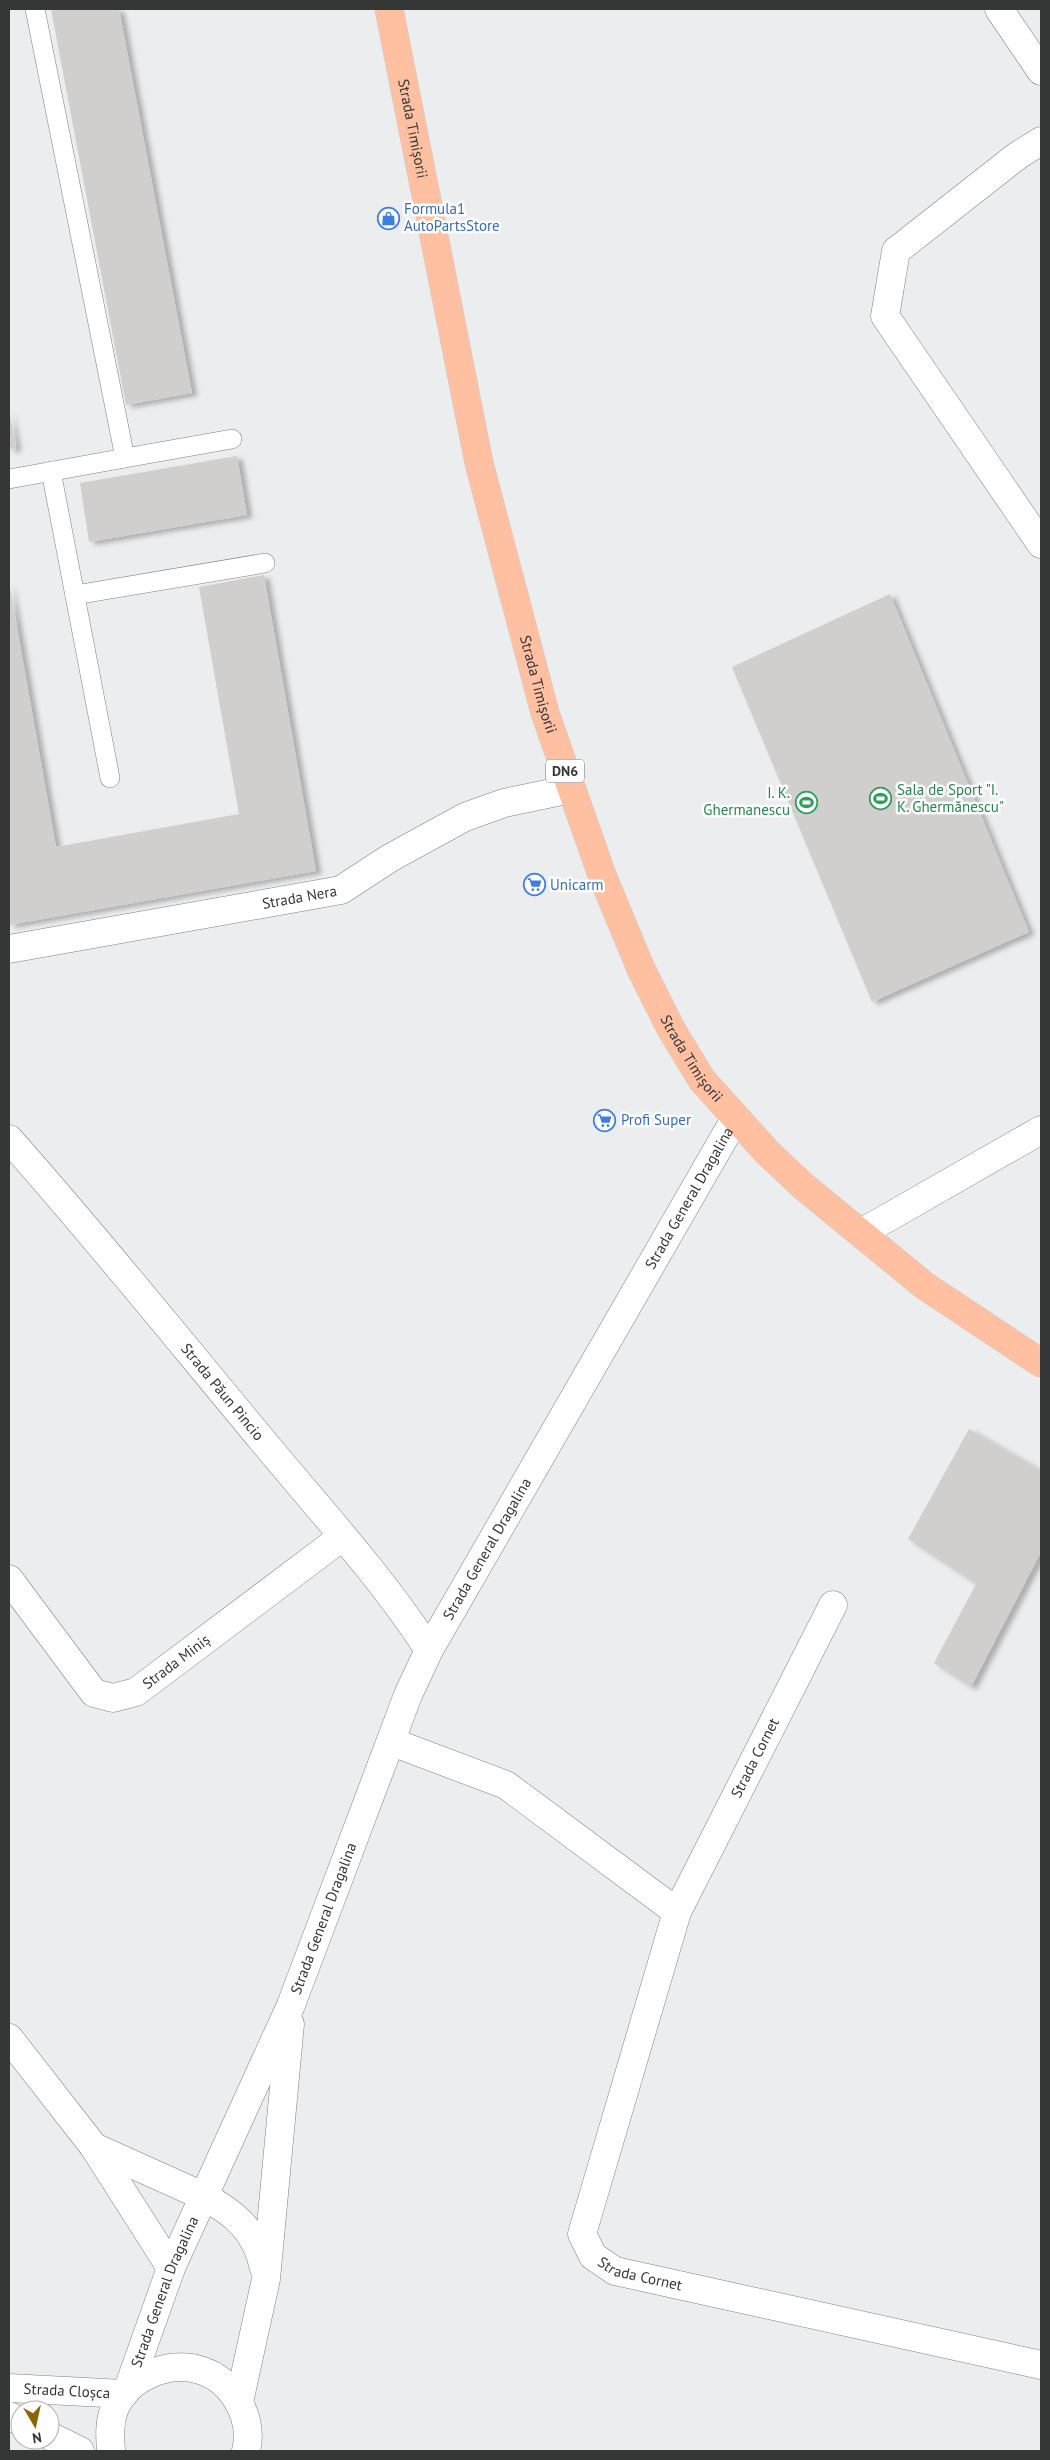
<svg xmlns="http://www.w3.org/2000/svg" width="1050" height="2460" viewBox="0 0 1050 2460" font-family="'PT Sans',sans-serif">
<defs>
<filter id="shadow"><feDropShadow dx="5.5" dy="3" stdDeviation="2.5" flood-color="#0004"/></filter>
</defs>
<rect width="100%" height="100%" fill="#ebedef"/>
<g fill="#d1cece" filter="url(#shadow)">
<polygon points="51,9 119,9 192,393 126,405"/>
<polygon points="9,410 16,448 9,450"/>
<polygon points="237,456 247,515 89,542 80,483"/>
<polygon points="264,575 316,871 9,925 9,582 56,847 239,814 199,587"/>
<polygon points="890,594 1029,932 872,1002 732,667"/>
<polygon points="969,1429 1041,1471 1041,1552 971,1687 934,1663 976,1584 908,1539"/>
</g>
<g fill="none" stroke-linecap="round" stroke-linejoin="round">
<defs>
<g id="lane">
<polyline points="125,458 232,439"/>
<polyline points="51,471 110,778"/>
<polyline points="9,479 125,458 35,9"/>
<polyline points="75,595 265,563"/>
</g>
<g id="street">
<polyline points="999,9 1041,71"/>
<polyline points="1041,141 1017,156 896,251 885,316 1041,544"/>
<path id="s1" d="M9,949L341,890L390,858L465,817L504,803L571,789"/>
<path id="s2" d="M9,1139C96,1237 178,1339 262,1440C319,1509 380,1575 429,1650"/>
<polyline points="861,1233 1041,1130"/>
<path id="s3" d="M9,1579L94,1693L113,1698L136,1692L342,1537"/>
<path id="s4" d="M833,1605L677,1912L582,2234L593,2256L615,2271L1041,2365"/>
<polyline points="392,1742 506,1785 677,1912"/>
<polyline points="9,2038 94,2147 171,2268"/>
<polyline points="94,2147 203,2196"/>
</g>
<g id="secondary">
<path d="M203,2196C235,2213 256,2231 264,2268"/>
<path id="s5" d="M9,2388L124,2394"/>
<path id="s6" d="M128,2389L171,2268L291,2005L408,1695L429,1650L735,1119"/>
<polyline points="239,2402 266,2279 290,2024"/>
<polyline points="9,2416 20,2421"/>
<polyline points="50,2436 80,2451"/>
<path d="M111,2451C110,2437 109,2424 114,2410C126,2378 168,2360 200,2370C233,2380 254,2418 246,2451"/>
</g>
<g id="primary">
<path id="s7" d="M389,9L479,463L545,713L602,875L641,969L671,1029L702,1080L767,1152L803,1186L925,1286L1041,1363"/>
</g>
</defs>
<use href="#lane" stroke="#7f8082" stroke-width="20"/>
<use href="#street" stroke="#7f8082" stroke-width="29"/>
<use href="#secondary" stroke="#7f8082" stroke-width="29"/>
<use href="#primary" stroke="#cacbcb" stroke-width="29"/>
<use href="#lane" stroke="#fff" stroke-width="19"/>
<use href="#street" stroke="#fff" stroke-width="28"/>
<use href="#secondary" stroke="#fff" stroke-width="28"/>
<use href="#primary" stroke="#fec0a0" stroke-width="28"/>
</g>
<defs>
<symbol id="shop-ring" viewBox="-11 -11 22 22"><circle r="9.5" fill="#fff" stroke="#3f7fe0" stroke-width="1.5"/><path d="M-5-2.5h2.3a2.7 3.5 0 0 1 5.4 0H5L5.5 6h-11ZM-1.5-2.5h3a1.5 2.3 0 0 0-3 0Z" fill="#3f7fe0"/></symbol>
<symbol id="stadium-ring" viewBox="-11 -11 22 22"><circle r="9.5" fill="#fff" stroke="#2e9e5b" stroke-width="1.5"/><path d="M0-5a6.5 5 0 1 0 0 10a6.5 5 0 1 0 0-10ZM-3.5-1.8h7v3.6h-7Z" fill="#2e9e5b"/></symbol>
<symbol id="supermarket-ring" viewBox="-11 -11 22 22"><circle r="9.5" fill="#fff" stroke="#3f7fe0" stroke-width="1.5"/><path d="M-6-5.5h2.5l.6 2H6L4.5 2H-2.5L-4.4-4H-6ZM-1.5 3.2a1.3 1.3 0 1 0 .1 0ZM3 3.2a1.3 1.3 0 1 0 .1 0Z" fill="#3f7fe0"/></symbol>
</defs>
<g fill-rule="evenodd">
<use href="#shop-ring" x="376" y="206" width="25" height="25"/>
<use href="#stadium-ring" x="868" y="786" width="25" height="25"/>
<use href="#stadium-ring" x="794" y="790" width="25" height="25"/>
<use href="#supermarket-ring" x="522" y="872" width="25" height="25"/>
<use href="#supermarket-ring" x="592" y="1108" width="25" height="25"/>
</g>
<g text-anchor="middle" stroke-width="5" stroke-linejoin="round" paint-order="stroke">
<rect fill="#fff" stroke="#727272" stroke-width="1" x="546" y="759.5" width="38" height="23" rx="4"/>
<g font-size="14" font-weight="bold" fill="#353636">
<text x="565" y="776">DN6</text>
</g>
<g font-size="15" fill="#353636" stroke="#fff">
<text dy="5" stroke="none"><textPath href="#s7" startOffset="122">Strada Timișorii</textPath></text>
<text dy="5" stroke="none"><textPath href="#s7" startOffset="692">Strada Timișorii</textPath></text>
<text dy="5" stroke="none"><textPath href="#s1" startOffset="295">Strada Nera</textPath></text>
<text dy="5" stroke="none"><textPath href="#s7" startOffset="1098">Strada Timișorii</textPath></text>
<text dy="5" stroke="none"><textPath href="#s6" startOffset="1320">Strada General Dragalina</textPath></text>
<text dy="5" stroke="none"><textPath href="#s2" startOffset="331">Strada Păun Pincio</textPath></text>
<text dy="5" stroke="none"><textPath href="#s6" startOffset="915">Strada General Dragalina</textPath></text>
<text dy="5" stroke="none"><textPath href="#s3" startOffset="236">Strada Miniș</textPath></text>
<text transform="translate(755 1758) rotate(-63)" y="5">Strada Cornet</text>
<text dy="5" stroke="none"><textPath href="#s6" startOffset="510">Strada General Dragalina</textPath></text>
<text dy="5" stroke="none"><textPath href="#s4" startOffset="756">Strada Cornet</textPath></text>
<text dy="5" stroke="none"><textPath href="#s6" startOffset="104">Strada General Dragalina</textPath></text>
<text dy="5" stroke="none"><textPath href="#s5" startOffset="58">Strada Cloșca</textPath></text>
</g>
<g font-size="15" fill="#366cbe" stroke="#fff" text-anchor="start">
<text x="404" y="214">Formula1<tspan x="404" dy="17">AutoPartsStore</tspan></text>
<text x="550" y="890">Unicarm</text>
<text x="621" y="1125">Profi Super</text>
</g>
<g font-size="15" fill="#27864d" stroke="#fff" text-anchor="start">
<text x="897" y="795">Sala de Sport "I.<tspan x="897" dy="17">K. Ghermănescu"</tspan></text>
<text x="790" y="798" text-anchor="end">I. K.<tspan x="790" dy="17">Ghermanescu</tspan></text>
</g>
</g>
<rect width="1050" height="2460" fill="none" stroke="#353636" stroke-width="20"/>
<g transform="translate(35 2425) rotate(171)"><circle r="24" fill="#ffffff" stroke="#aeafaf"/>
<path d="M0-4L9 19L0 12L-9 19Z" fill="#896503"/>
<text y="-8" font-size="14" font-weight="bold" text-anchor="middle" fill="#353636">N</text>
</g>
</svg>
